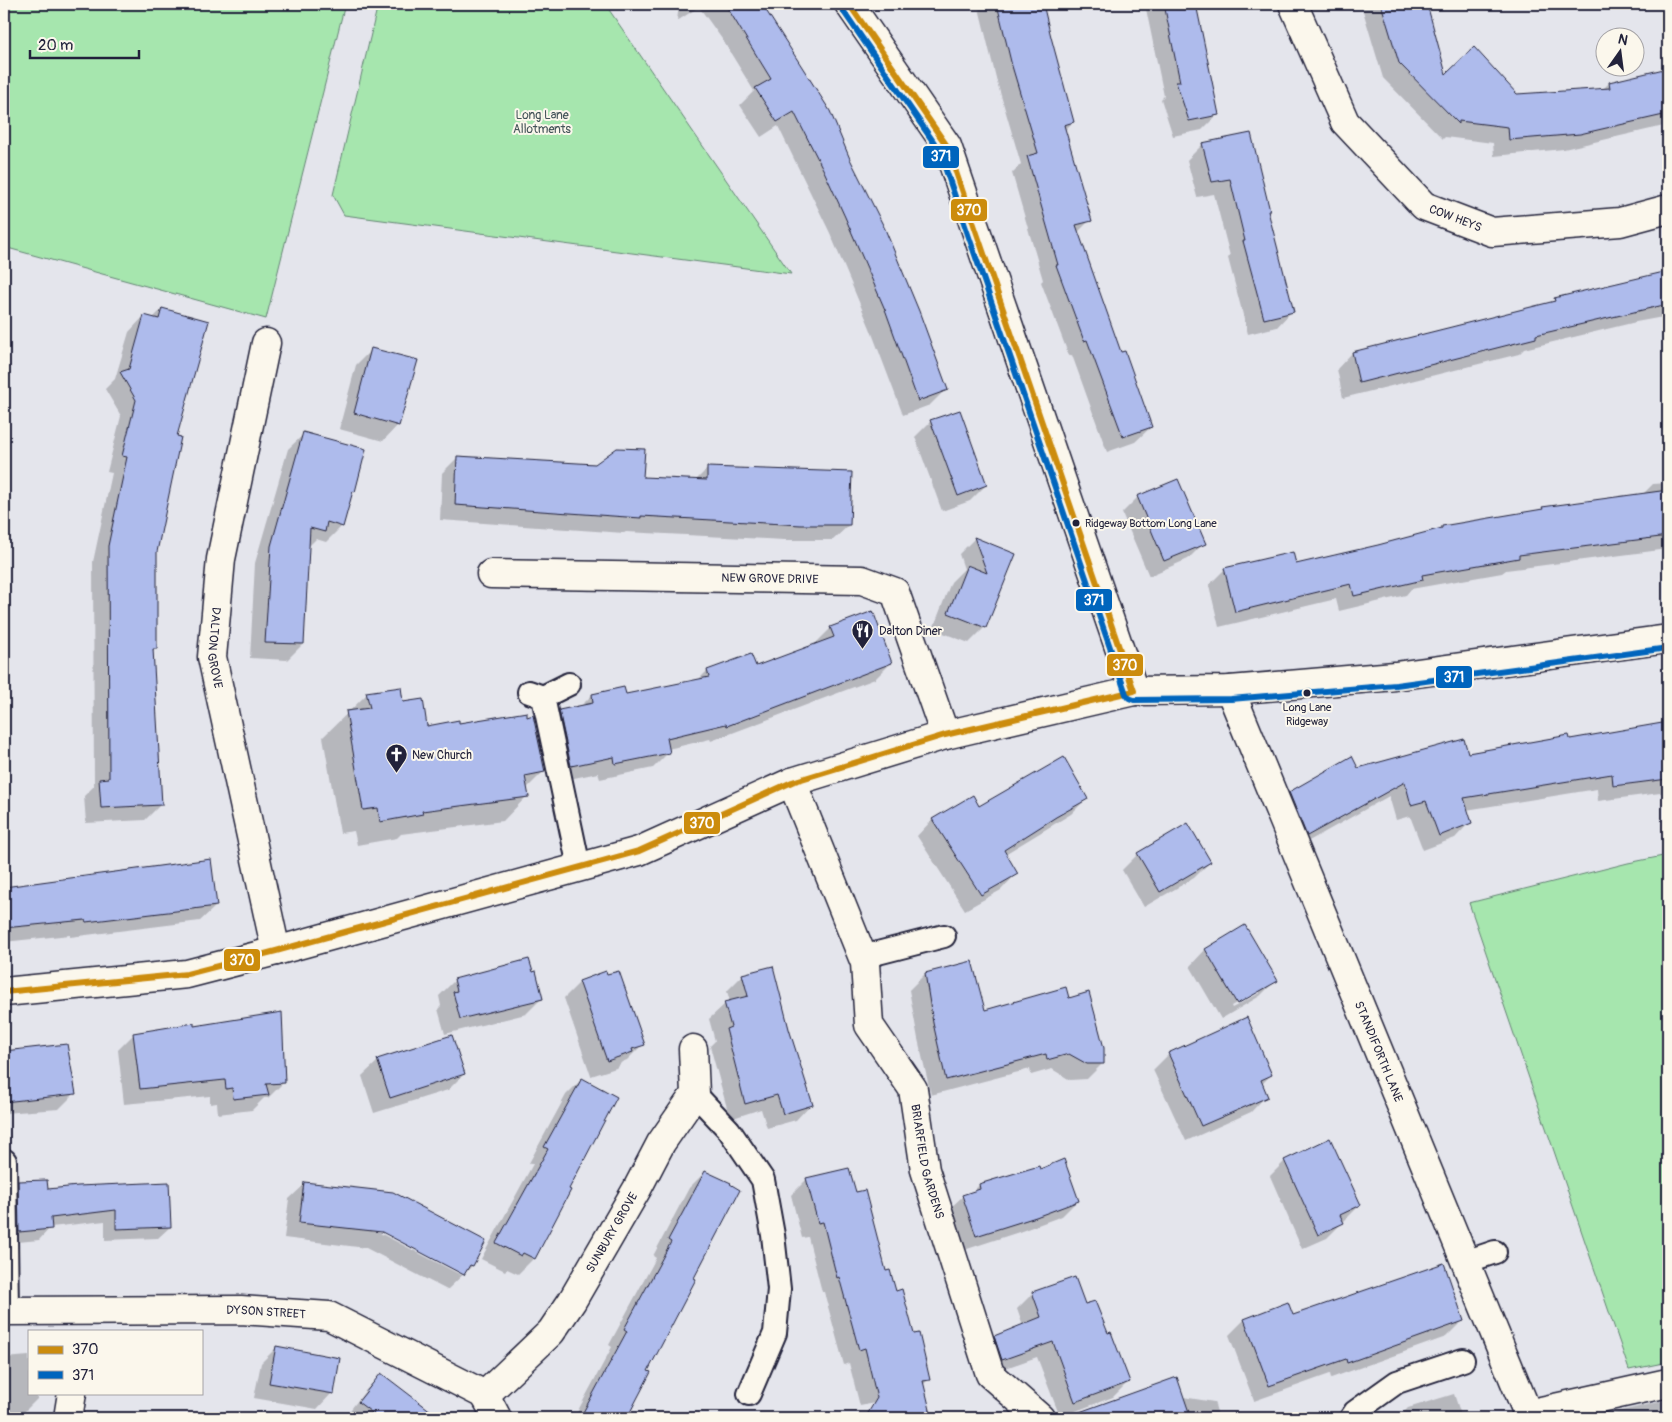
<svg xmlns="http://www.w3.org/2000/svg" width="1672" height="1422" viewBox="0 0 1672 1422" font-family="Pangolin,sans-serif">
<rect width="100%" height="100%" fill="#e4e5ec"/>
<filter id="ink" filterUnits="userSpaceOnUse"><feTurbulence type="fractalNoise" baseFrequency=".02" numOctaves="2"/><feDisplacementMap in="SourceGraphic" scale="10" xChannelSelector="R" yChannelSelector="G"/><feConvolveMatrix kernelMatrix="1 2 1 2 8 2 1 2 1" color-interpolation-filters="sRGB"/></filter>
<g filter="url(#ink)">
<g fill="#a6e6ae" stroke="#648474">
<polygon points="4,4 345,4 266,319 4,247"/>
<polygon points="378,4 605,4 791,274 344,215 333,195"/>
<polygon points="1668,855 1668,1362 1629,1370 1469,903 1628,863"/>
</g>
<g fill="#0003" fill-rule="evenodd">
<polygon points="679,4 760,4 828,111 946,389 930,405 903,415 870,328 830,233 778,126 761,137 740,105 754,91 722,39 699,7 677,21"/>
<polygon points="978,4 1042,4 1073,122 1065,130 1090,220 1077,233 1121,354 1151,427 1135,442 1107,452 1072,355 1069,356 1041,282 1043,280 1012,173 1021,164 997,82"/>
<polygon points="1145,4 1194,4 1218,114 1202,130 1173,136 1161,99 1164,96"/>
<polygon points="1361,4 1426,4 1445,77 1517,96 1602,90 1609,83 1668,70 1668,125 1564,149 1494,156 1493,143 1445,137 1443,139 1383,78"/>
<polygon points="1562,4 1574,4 1562,6"/>
<polygon points="1203,144 1267,212 1292,311 1277,327 1248,334 1228,258 1230,256 1214,194 1197,197 1187,160"/>
<polygon points="1668,273 1668,331 1667,332 1663,317 1636,322 1524,349 1519,354 1343,398 1337,369 1352,353 1551,303 1555,300"/>
<polygon points="162,309 175,437 156,552 155,648 152,651 160,805 145,820 86,823 84,796 94,786 93,562 112,473 107,472 121,416 105,389 115,379 129,332 144,316 153,318"/>
<polygon points="372,349 398,425 383,441 339,429 356,365"/>
<polygon points="931,421 986,485 970,501 942,511 915,437"/>
<polygon points="304,434 354,491 351,494 342,526 326,542 316,539 308,547 303,644 287,660 250,658 255,563 288,449"/>
<polygon points="458,457 642,478 696,480 708,468 849,525 833,540 784,540 626,532 624,533 440,520 442,473"/>
<polygon points="1668,483 1668,549 1506,570 1502,573 1411,589 1406,595 1339,611 1336,599 1219,627 1209,585 1225,569 1295,566 1440,530 1443,527 1541,510 1543,509 1642,495 1653,484"/>
<polygon points="1138,497 1204,543 1188,559 1149,576 1122,513"/>
<polygon points="974,539 1014,555 985,627 969,643 933,629 951,582 964,569 959,554"/>
<polygon points="872,613 891,663 875,679 711,741 710,739 668,749 669,752 653,768 600,779 598,773 555,782 544,727 560,711 581,706 592,695 625,696 697,681 707,671 755,668 814,645 830,629"/>
<polygon points="367,694 402,704 426,727 458,725 544,771 526,789 527,796 503,821 401,834 397,838 357,845 354,831 340,833 323,737"/>
<polygon points="1668,723 1668,792 1598,801 1597,789 1466,810 1470,822 1455,838 1423,850 1410,816 1396,820 1389,796 1291,851 1274,809 1290,793 1358,769 1569,741"/>
<polygon points="973,797 979,808 1086,799 1071,814 1005,854 1016,874 1001,890 965,910 917,836 932,820"/>
<polygon points="1138,854 1210,862 1194,878 1144,907 1122,870"/>
<polygon points="26,885 216,906 200,921 70,937 70,935 4,942 4,888"/>
<path d="M1245,927L1276,980L1260,996L1221,1019L1190,966L1205,950ZM1260,990V993L1232,1008L1231,1006Z"/>
<polygon points="529,961 542,998 526,1014 445,1034 438,1009 441,1006 439,996 454,981"/>
<polygon points="971,962 984,1012 1068,1000 1103,1063 1087,1079 1070,1080 1052,1069 1031,1075 1030,1069 931,1095 918,1039 909,990 925,974"/>
<polygon points="772,968 811,1104 796,1120 767,1128 761,1109 730,1119 710,1046 715,1041 709,1019 725,1004 730,1002 727,991 743,975"/>
<polygon points="580,982 643,1044 627,1060 622,1062 616,1068 591,1076 564,998"/>
<polygon points="193,1027 284,1082 268,1098 264,1098 252,1110 218,1114 217,1103 210,1104 210,1096 124,1104 118,1050 134,1034"/>
<polygon points="66,1045 74,1094 59,1109 4,1113 4,1052"/>
<polygon points="1169,1054 1271,1075 1261,1085 1266,1096 1251,1112 1186,1141 1153,1070"/>
<polygon points="378,1061 464,1074 448,1090 374,1113 362,1076"/>
<polygon points="582,1079 567,1189 570,1191 534,1258 518,1274 507,1269 505,1271 481,1259 533,1164 529,1163 566,1095"/>
<polygon points="1285,1161 1360,1205 1327,1238 1302,1249 1270,1176"/>
<polygon points="705,1172 692,1279 646,1371 649,1373 625,1418 574,1418 612,1347 609,1345 656,1258 653,1256 689,1188"/>
<polygon points="807,1179 855,1194 885,1273 914,1335 929,1379 913,1395 860,1406 849,1363 844,1365 824,1292 822,1292 808,1237 802,1238 791,1195"/>
<polygon points="19,1182 47,1191 78,1187 170,1227 158,1238 105,1240 105,1221 51,1227 39,1240 8,1243 7,1194"/>
<path d="M305,1184L472,1266L447,1290L366,1248L284,1238L289,1199ZM377,1228L463,1273L461,1275L376,1231Z"/>
<polygon points="979,1185 1078,1200 1062,1216 1019,1232 961,1251 947,1211 963,1196 972,1193"/>
<polygon points="1033,1293 1084,1306 1128,1382 1113,1397 1060,1417 1037,1357 986,1375 979,1353 995,1337 1023,1326 1017,1309"/>
<polygon points="1292,1317 1462,1321 1446,1337 1331,1378 1330,1374 1254,1401 1229,1335 1244,1320"/>
<polygon points="276,1348 332,1393 317,1409 254,1398 261,1363"/>
<polygon points="29,1356 29,1393 37,1393 37,1399 21,1415 4,1416 4,1358"/>
<polygon points="381,1374 431,1413 427,1418 344,1418 366,1390"/>
<polygon points="1454,1394 1462,1418 1412,1418 1411,1416 1409,1416 1409,1418 1398,1418 1408,1408"/>
<polygon points="1183,1397 1214,1402 1219,1418 1110,1418 1108,1413"/>
<polygon points="1668,1400 1668,1418 1596,1418 1599,1416"/>
</g>
<g fill="#aebbec" stroke="#22223b">
<polygon points="725,4 762,4 830,111 850,159 885,229 919,311 948,390 918,401 886,312 845,217 824,171 794,112 777,122 755,88 771,79"/>
<polygon points="997,4 1043,4 1051,37 1074,122 1064,125 1092,221 1076,225 1121,352 1125,351 1152,427 1123,437 1087,340 1084,341 1056,265 1058,265 1027,156 1038,153 1012,66"/>
<polygon points="1164,4 1196,4 1219,115 1189,121 1176,82 1180,82"/>
<polygon points="1381,4 1427,4 1446,74 1474,47 1517,94 1610,88 1609,82 1668,68 1668,114 1580,134 1509,140 1508,127 1459,121 1459,124 1399,63"/>
<polygon points="1251,133 1270,211 1268,211 1294,312 1264,319 1243,241 1245,241 1230,179 1212,182 1202,143"/>
<polygon points="1668,271 1668,304 1536,335 1536,338 1359,383 1352,352 1555,301 1554,298"/>
<polygon points="162,308 209,321 177,436 181,437 157,552 157,649 153,649 162,805 101,808 99,779 109,778 108,546 127,457 122,456 136,400 120,372 129,369 144,315 159,319"/>
<polygon points="371,348 418,360 399,426 354,413"/>
<polygon points="960,410 987,485 958,496 930,420"/>
<polygon points="303,432 366,449 355,492 353,491 343,527 327,522 325,532 310,528 304,644 265,643 271,546"/>
<polygon points="617,448 645,449 643,477 707,480 707,467 852,472 850,525 801,525 641,516 641,518 455,505 457,456 595,464"/>
<polygon points="1178,479 1206,544 1164,561 1137,496"/>
<polygon points="1668,490 1668,536 1519,555 1519,558 1422,575 1423,580 1354,596 1351,584 1235,612 1224,568 1293,552 1296,564 1378,545 1442,528 1442,526 1543,509 1542,507"/>
<polygon points="974,537 1016,554 986,628 948,613 967,565 987,573"/>
<polygon points="873,611 892,663 727,726 726,724 667,738 670,753 615,764 614,757 571,766 559,710 593,703 592,694 624,687 626,694 709,677 707,670 751,654 756,666 834,637 830,627"/>
<polygon points="401,687 403,702 423,699 427,726 459,720 459,723 527,712 527,717 533,715 545,772 525,776 529,797 422,811 423,814 380,822 378,808 363,810 346,711 370,708 366,692"/>
<polygon points="1668,722 1668,779 1613,786 1612,774 1464,798 1472,823 1439,836 1426,801 1411,805 1405,782 1307,836 1289,792 1352,756 1358,768 1464,739 1468,753 1569,735 1570,739"/>
<polygon points="1064,757 1088,799 1056,817 1004,850 1018,874 981,895 932,819 973,795 979,806"/>
<polygon points="1188,823 1211,862 1160,892 1137,853"/>
<polygon points="211,859 217,906 86,922 85,920 4,928 4,887"/>
<polygon points="1245,925 1278,981 1237,1004 1205,949"/>
<polygon points="529,959 533,972 536,971 543,999 460,1019 453,992 457,991 454,979"/>
<polygon points="972,961 985,1010 1066,987 1069,998 1089,992 1104,1048 1104,1064 1087,1064 1069,1054 1047,1060 1046,1054 946,1080 933,1023 925,973"/>
<polygon points="773,966 789,1029 813,1105 783,1114 777,1095 745,1104 726,1029 731,1027 724,1002 748,996 742,974"/>
<polygon points="606,971 607,974 619,971 645,1045 632,1049 633,1052 607,1061 579,981"/>
<polygon points="282,1012 285,1083 266,1084 269,1095 233,1099 232,1088 226,1089 225,1080 140,1089 133,1033 194,1023 194,1026"/>
<polygon points="1247,1017 1272,1075 1261,1080 1268,1097 1201,1126 1168,1053"/>
<polygon points="452,1035 465,1074 390,1098 377,1059"/>
<polygon points="67,1044 76,1094 4,1102 4,1051"/>
<polygon points="582,1078 617,1097 569,1189 571,1190 535,1259 523,1253 521,1256 496,1243 548,1149 544,1147"/>
<polygon points="1330,1138 1361,1205 1340,1215 1344,1223 1318,1235 1284,1160"/>
<polygon points="1064,1159 1079,1201 1036,1217 976,1236 962,1195 980,1189 979,1184 1039,1166 1040,1169"/>
<polygon points="849,1168 856,1192 865,1190 886,1271 890,1270 896,1291 902,1289 914,1334 919,1333 930,1380 923,1381 932,1418 865,1418 877,1398 874,1386 865,1348 859,1350 839,1277 837,1278 823,1222 818,1223 806,1178"/>
<polygon points="705,1171 731,1183 730,1184 740,1190 694,1278 696,1279 648,1371 651,1372 627,1418 580,1418 627,1331 624,1329 671,1242 668,1240"/>
<polygon points="47,1180 48,1189 78,1186 169,1182 171,1227 116,1229 116,1210 51,1218 52,1229 19,1232 18,1181"/>
<polygon points="304,1182 393,1192 486,1241 473,1266 470,1265 464,1275 382,1232 299,1223"/>
<polygon points="1444,1263 1464,1321 1347,1363 1346,1359 1269,1386 1244,1319 1288,1302 1293,1315"/>
<polygon points="1075,1277 1085,1304 1095,1301 1108,1333 1111,1332 1130,1382 1075,1402 1053,1342 1002,1360 994,1336 1041,1317 1032,1292"/>
<polygon points="276,1346 340,1358 334,1394 269,1383"/>
<polygon points="381,1373 440,1418 379,1418 358,1402"/>
<polygon points="1177,1377 1191,1418 1075,1418 1074,1414"/>
</g>
<g fill="none" stroke-linecap="round" stroke-linejoin="round">
<defs>
<g id="lane">
<polyline points="529,692 543,697 579,867"/>
<polyline points="543,697 569,684"/>
<polyline points="862,957 944,936"/>
<polyline points="695,1094 729,1130 763,1180 773,1235 779,1289 775,1333 749,1394"/>
<polyline points="4,1160 5,1161 7,1311"/>
<polyline points="1465,1262 1495,1252"/>
<polyline points="1351,1418 1355,1412 1397,1382 1463,1360"/>
</g>
<g id="street">
<polyline points="849,4 947,146 1134,691"/>
<path id="s1" d="M1293,4L1345,122L1424,206L1492,232L1620,222L1668,209"/>
<path id="s2" d="M266,343L221,559L212,657L276,951"/>
<path id="s3" d="M491,574L862,580L895,592L945,735"/>
<path id="s4" d="M1230,690L1528,1414L1668,1383"/>
<path id="s5" d="M792,782L865,963L869,1025L913,1089L925,1170L990,1374L1040,1418"/>
<path id="s6" d="M4,1311L241,1310L329,1316L485,1395L497,1418"/>
<path id="s7" d="M485,1395L551,1332L572,1301L637,1189L661,1143L695,1094L693,1049"/>
<polyline points="68,1418 72,1393"/>
</g>
<polyline id="secondary" points="4,992 187,974 276,951 639,851 792,782 945,735 1134,691 1230,690 1395,676 1668,639"/>
</defs>
<use href="#lane" stroke="#22223b" stroke-width="26"/>
<use href="#street" stroke="#22223b" stroke-width="31"/>
<use href="#secondary" stroke="#22223b" stroke-width="31"/>
<use href="#lane" stroke="#fbf7ec" stroke-width="22"/>
<use href="#street" stroke="#fbf7ec" stroke-width="28"/>
<use href="#secondary" stroke="#fbf7ec" stroke-width="28"/>
<defs>
<polyline id="bus-1" points="4,992 187,974 276,951 639,851 792,782 945,735 1134,691 947,146 849,4"/>
<polyline id="bus-2" points="842,9 939,150 1126,694 1129,698 1134,700 1231,699 1396,685 1668,648"/>
</defs>
<use href="#bus-1" stroke="#fbf7ec" stroke-width="10"/>
<use href="#bus-2" stroke="#fbf7ec" stroke-width="10"/>
<use href="#bus-1" stroke="#cc8c0c" stroke-width="6"/>
<use href="#bus-2" stroke="#0065bd" stroke-width="6"/>
</g>
</g>
<defs>
<symbol id="restaurant-pin" viewBox="-11 -11 22 30"><path d="M0 17L-7.5 6A9.5 9.5 0 1 1 7.5 6Z" fill="#22223b" stroke="#fbf7ec"/><path d="M-5-6h1v4h1v-4h1v4h1v-4h1v5L-1.5 .5V6h-2V.5L-5-1ZM5-6V6H3V1.5H1.5Q1.5-4 5-6Z" fill="#fff"/></symbol>
<symbol id="church-pin" viewBox="-11 -11 22 30"><path d="M0 17L-7.5 6A9.5 9.5 0 1 1 7.5 6Z" fill="#22223b" stroke="#fbf7ec"/><path d="M-1.2-6h2.4v3.5h3.3v2.4h-3.3V6h-2.4V-.1h-3.3v-2.4h3.3Z" fill="#fff"/></symbol>
</defs>
<g fill-rule="evenodd">
<use href="#restaurant-pin" x="850" y="618" width="25" height="34"/>
<use href="#church-pin" x="384" y="742" width="25" height="34"/>
</g>
<g fill="#22223b" stroke="#fbf7ec" stroke-width="2">
<circle cx="1076" cy="523" r="4.5"/>
<circle cx="1307" cy="693" r="4.5"/>
</g>
<g text-anchor="middle" stroke-width="4" stroke-linejoin="round" paint-order="stroke">
<g font-size="11" fill="#22223b" stroke="#fbf7ec" text-anchor="start">
<text x="1085" y="527">Ridgeway Bottom Long Lane</text>
<text x="1307" y="711" text-anchor="middle">Long Lane<tspan x="1307" dy="14">Ridgeway</tspan></text>
</g>
<g font-size="12" fill="#435358" stroke="#fbf7ec">
<text x="542" y="119">Long Lane<tspan x="542" dy="14">Allotments</tspan></text>
</g>
<g font-size="12" fill="#22223b" stroke="#fbf7ec">
<text dy="4" stroke="none"><textPath href="#s1" startOffset="278">COW HEYS</textPath></text>
<text dy="4" stroke="none"><textPath href="#s3" startOffset="279">NEW GROVE DRIVE</textPath></text>
<text dy="4" stroke="none"><textPath href="#s2" startOffset="310">DALTON GROVE</textPath></text>
<text dy="4" stroke="none"><textPath href="#s4" startOffset="391">STANDIFORTH LANE</textPath></text>
<text dy="4" stroke="none"><textPath href="#s5" startOffset="409">BRIARFIELD GARDENS</textPath></text>
<text dy="4" stroke="none"><textPath href="#s7" startOffset="208">SUNBURY GROVE</textPath></text>
<text dy="4" stroke="none"><textPath href="#s6" startOffset="262">DYSON STREET</textPath></text>
</g>
<g font-size="12" fill="#22223b" stroke="#fbf7ec" text-anchor="start">
<text x="879" y="635">Dalton Diner</text>
<text x="412" y="759">New Church</text>
</g>
</g>
<g stroke="#fbf7ec" stroke-width="2">
<rect x="922" y="145" width="38" height="24" rx="5" fill="#0065bd"/>
<rect x="950" y="198" width="38" height="24" rx="5" fill="#cc8c0c"/>
<rect x="1075" y="588" width="38" height="24" rx="5" fill="#0065bd"/>
<rect x="1106" y="653" width="38" height="24" rx="5" fill="#cc8c0c"/>
<rect x="1435" y="665" width="38" height="24" rx="5" fill="#0065bd"/>
<rect x="683" y="811" width="38" height="24" rx="5" fill="#cc8c0c"/>
<rect x="223" y="948" width="38" height="24" rx="5" fill="#cc8c0c"/>
</g>
<g font-size="14" text-anchor="middle" font-weight="bold" fill="#fff">
<text x="941" y="161">371</text>
<text x="969" y="215">370</text>
<text x="1094" y="605">371</text>
<text x="1125" y="670">370</text>
<text x="1454" y="682">371</text>
<text x="702" y="828">370</text>
<text x="242" y="965">370</text>
</g>
<rect width="1672" height="1422" fill="none" stroke="#fbf7ec" stroke-width="20"/>
<rect x="10" y="10" width="1652" height="1402" fill="none" stroke="#22223b" stroke-width="2" filter="url(#ink)"/>
<rect x="28" y="1330" width="175" height="65" fill="#fbf7ec" stroke="#a4a2a5"/>
<rect x="38" y="1346" width="25" height="8" fill="#cc8c0c" stroke="#a4a2a5"/>
<text x="72" y="1354" font-size="15" fill="#22223b">370</text>
<rect x="38" y="1371" width="25" height="8" fill="#0065bd" stroke="#a4a2a5"/>
<text x="72" y="1380" font-size="15" fill="#22223b">371</text>
<g transform="translate(1620 52) rotate(14)"><circle r="24" fill="#fbf7ec" stroke="#a4a2a5"/>
<path d="M0-4L9 19L0 12L-9 19Z" fill="#22223b"/>
<text y="-8" font-size="14" font-weight="bold" text-anchor="middle" fill="#22223b">N</text>
</g>
<path d="M30 50v8h109v-8" fill="none" stroke="#22223b" stroke-width="2.5"/>
<text x="38" y="50" font-size="15" fill="#22223b" stroke="#fbf7ec" stroke-width="4" paint-order="stroke">20 m</text>
</svg>
